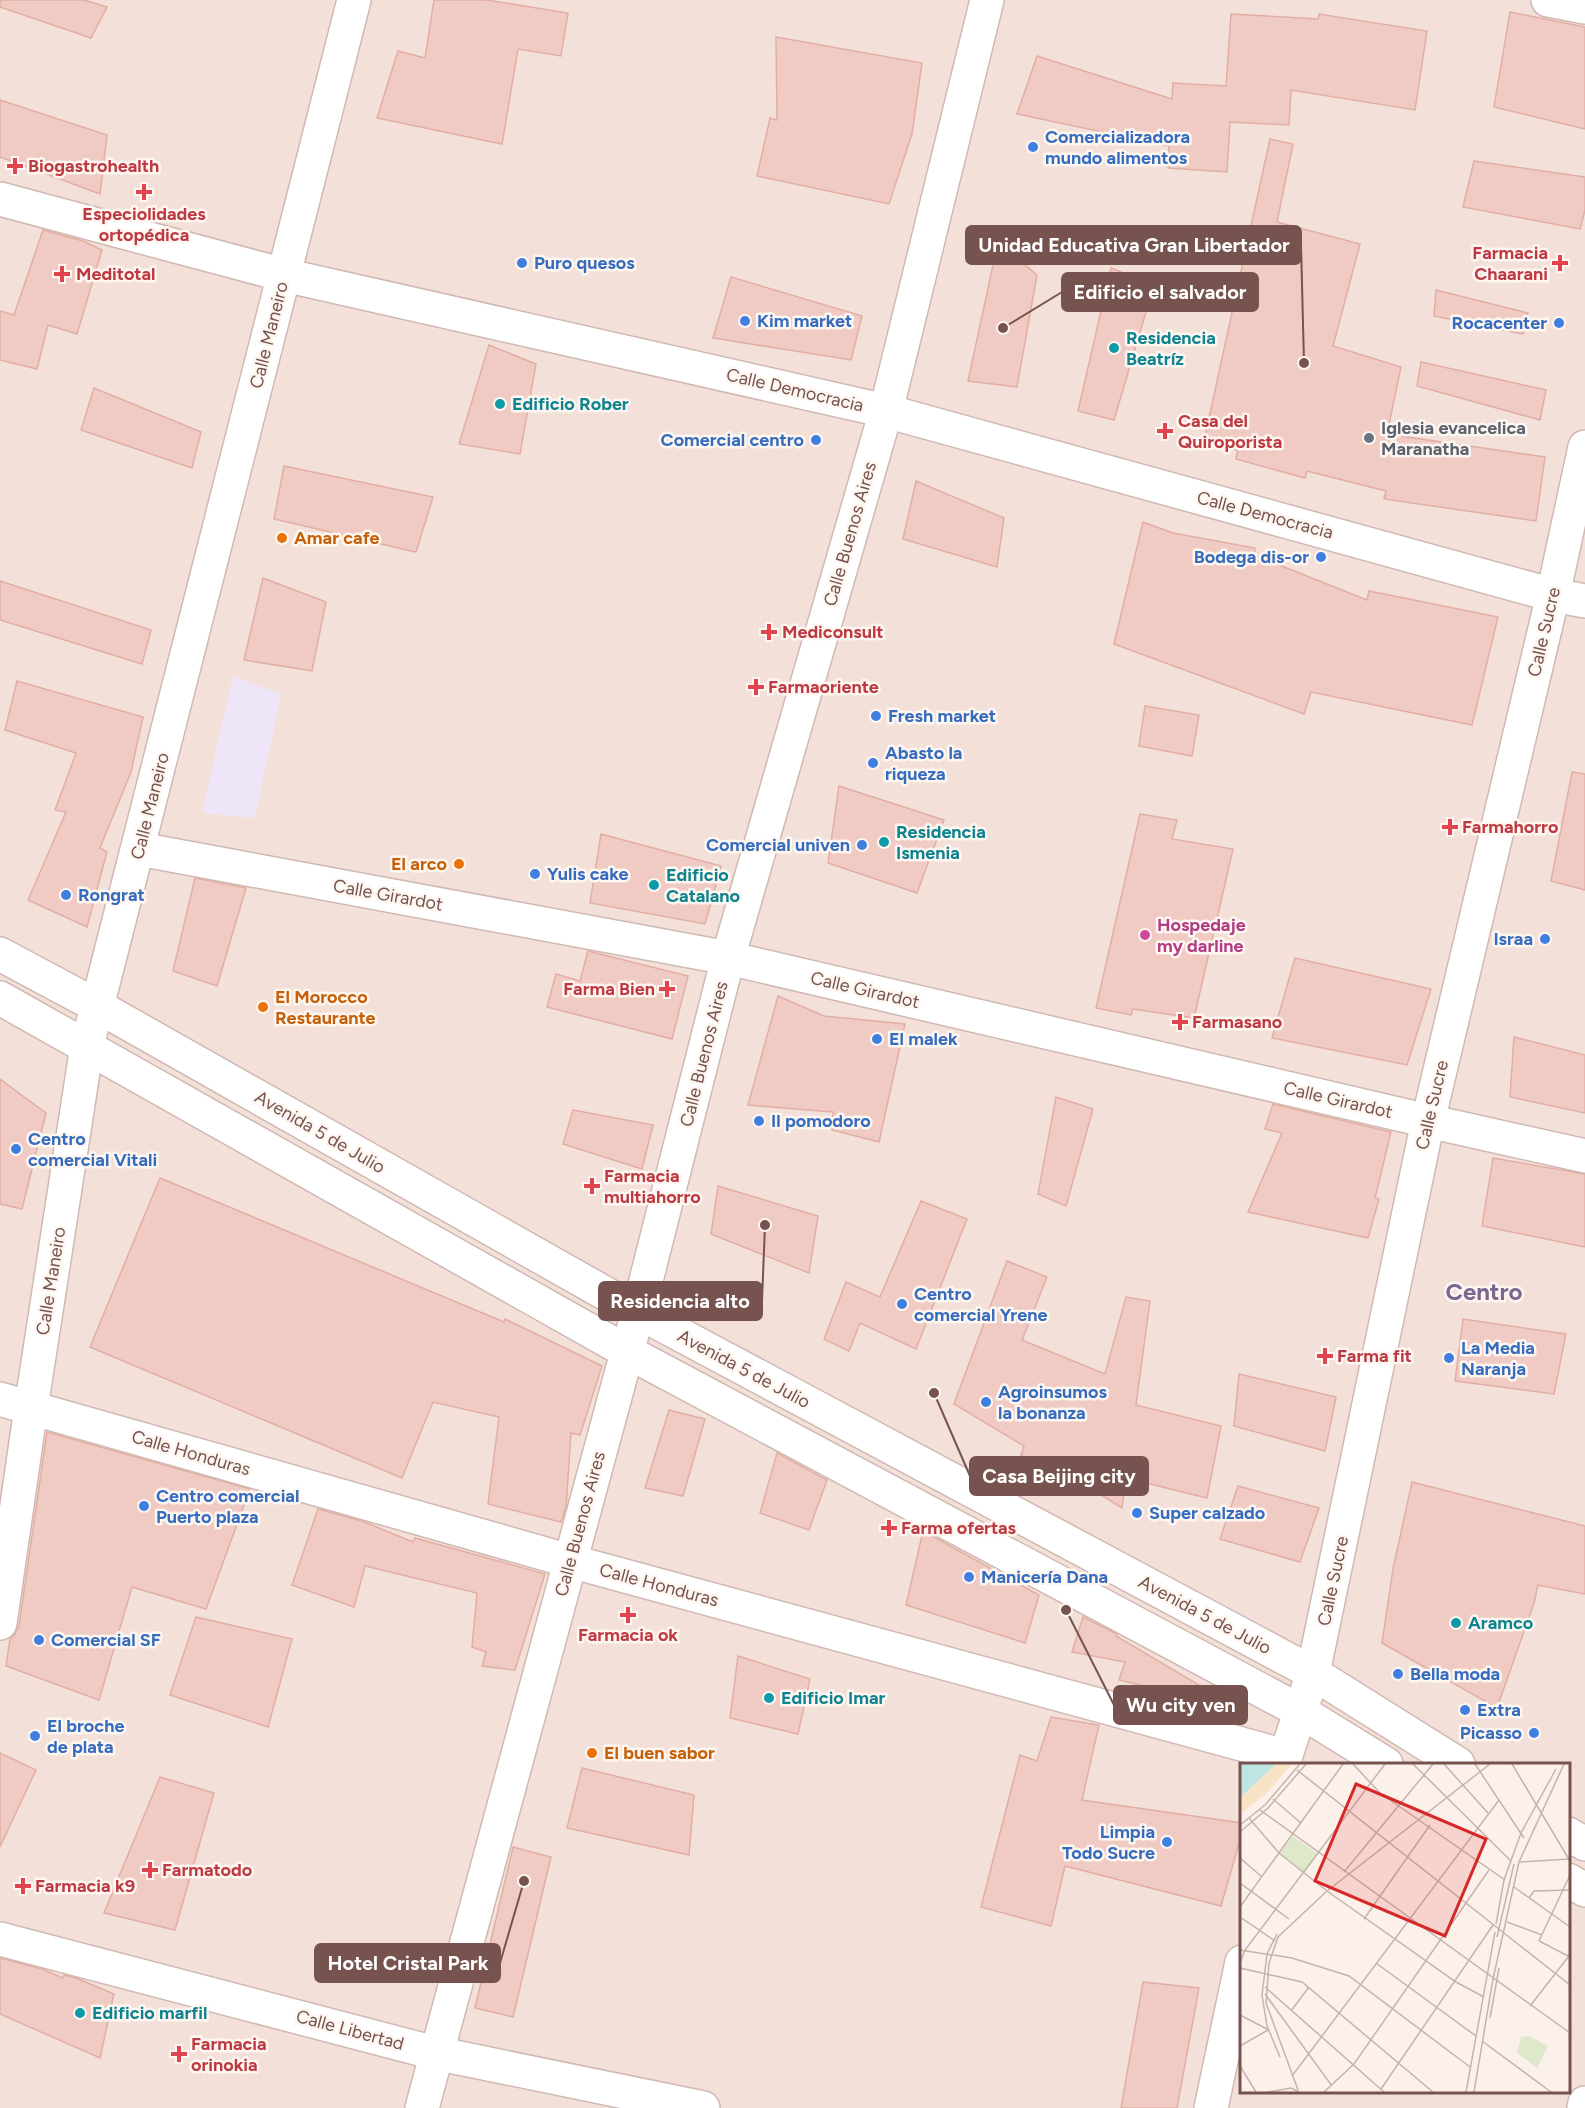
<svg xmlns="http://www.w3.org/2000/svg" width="1585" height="2108" viewBox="0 0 1585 2108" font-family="Figtree,sans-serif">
<rect width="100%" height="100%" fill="#fcf1ea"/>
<path fill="#f3e1d9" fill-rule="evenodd" d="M0,0H1585V2108H0ZM1242,1764H1568V2092H1242Z"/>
<polygon fill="#eee6f8" points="233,676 281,694 255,818 202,813"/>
<g fill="#f0cbc3" stroke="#e2aea4" stroke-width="1.5">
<polygon points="0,0 84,0 107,7 91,38 0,7"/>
<polygon points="434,0 487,0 568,13 561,56 518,49 502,144 377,118 398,51 425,58"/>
<polygon points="1510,12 1585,27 1585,129 1494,107"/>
<polygon points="1231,14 1318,19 1319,14 1427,31 1415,110 1291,90 1289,125 1230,122 1227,172 1168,168 1169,146 1017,114 1037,56 1172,99 1173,83 1226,86"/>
<polygon points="776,37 922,63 912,134 889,204 757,176 770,118 777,120"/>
<polygon points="0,100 107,135 100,194 0,157"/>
<polygon points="1270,139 1293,144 1277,222 1360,244 1333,346 1401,367 1387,434 1545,457 1536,521 1384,499 1386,491 1307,471 1305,478 1236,459 1238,450 1203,445"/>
<polygon points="1474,161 1585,177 1585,210 1580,229 1463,207"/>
<polygon points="43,230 83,241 102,250 77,334 48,325 37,369 0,360 0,311 14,315"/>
<polygon points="998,242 1037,275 1017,387 968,381"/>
<polygon points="1111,268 1154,285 1114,420 1078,411"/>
<polygon points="731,277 862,316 851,360 713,338"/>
<polygon points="1436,290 1528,313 1523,334 1434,316"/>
<polygon points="489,345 536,364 520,454 459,444"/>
<polygon points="1421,362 1546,390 1540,420 1417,386"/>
<polygon points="94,388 201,432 192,468 81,430"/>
<polygon points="284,466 433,497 416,552 274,519"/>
<polygon points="916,481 1004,518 997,567 903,539"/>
<polygon points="1143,522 1173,533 1255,548 1254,555 1367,600 1369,591 1498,617 1472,725 1311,692 1304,714 1114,644"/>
<polygon points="263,578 326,602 312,671 244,660"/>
<polygon points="0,581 151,630 142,664 0,620"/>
<polygon points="17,681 143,717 131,772 100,848 107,852 87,927 28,900 66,812 55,810 76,753 5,730"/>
<polygon points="1145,706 1199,715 1192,756 1139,746"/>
<polygon points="1572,772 1585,774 1585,890 1551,881"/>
<polygon points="839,786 944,820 917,893 828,863"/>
<polygon points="1140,814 1177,820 1172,839 1233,849 1194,1018 1133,1009 1131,1015 1096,1008"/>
<polygon points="601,834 721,866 705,924 590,903"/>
<polygon points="195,878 246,888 217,986 173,971"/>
<polygon points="588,951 688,976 672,1039 547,1007 556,974 580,981"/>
<polygon points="1295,958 1431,989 1407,1065 1272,1038"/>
<polygon points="778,996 824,1016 905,1024 879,1142 832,1130 833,1112 748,1105"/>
<polygon points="1514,1037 1585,1055 1585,1113 1510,1097"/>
<polygon points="0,1079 46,1113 22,1209 0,1204"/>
<polygon points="1056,1097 1093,1109 1066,1206 1038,1194"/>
<polygon points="1273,1104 1391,1132 1375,1198 1379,1199 1368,1238 1248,1212 1282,1133 1265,1129"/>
<polygon points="573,1110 653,1125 642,1169 563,1144"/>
<polygon points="1493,1158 1585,1174 1585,1247 1482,1226"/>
<polygon points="160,1178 504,1322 505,1319 602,1366 580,1435 571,1433 566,1507 561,1522 488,1504 499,1417 433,1402 402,1478 90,1347"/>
<polygon points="718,1186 818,1216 809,1273 711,1234"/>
<polygon points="921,1201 967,1219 916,1349 860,1323 849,1351 824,1339 846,1282 880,1297"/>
<polygon points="1007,1261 1047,1277 1022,1340 1105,1374 1126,1297 1150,1301 1136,1405 1221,1426 1207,1498 1126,1478 1122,1508 1069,1475 1068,1478 1042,1464 1021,1455 1024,1446 954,1404"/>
<polygon points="1463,1319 1566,1334 1554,1394 1455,1381"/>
<polygon points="1239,1374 1336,1397 1325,1451 1234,1426"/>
<polygon points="669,1410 705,1419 683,1496 645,1488"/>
<polygon points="47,1432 250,1489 206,1609 132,1587 99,1700 6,1666 10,1639 15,1634 19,1626"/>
<polygon points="777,1453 827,1480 809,1530 760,1513"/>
<polygon points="1412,1482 1585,1526 1585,1594 1538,1585 1534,1603 1497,1708 1382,1643 1393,1569"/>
<polygon points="1238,1486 1319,1508 1300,1562 1220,1539"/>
<polygon points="318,1509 362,1521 413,1542 415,1538 545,1574 515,1670 482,1666 486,1652 472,1647 477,1593 365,1566 354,1607 292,1585"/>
<polygon points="923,1531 1039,1595 1025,1643 906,1605"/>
<polygon points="196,1617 292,1639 268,1727 170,1695"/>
<polygon points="1083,1617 1117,1634 1116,1636 1221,1698 1219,1704 1119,1680 1125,1662 1072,1652"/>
<polygon points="738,1656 810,1679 798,1734 730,1718"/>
<polygon points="1051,1717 1099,1725 1082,1800 1242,1823 1242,1833 1221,1906 1065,1866 1051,1926 981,1907 1020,1755 1037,1761"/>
<polygon points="0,1753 36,1770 0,1847"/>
<polygon points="582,1768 694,1795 689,1855 567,1828"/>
<polygon points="160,1777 214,1793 175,1930 104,1913"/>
<polygon points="513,1847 551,1857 513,2017 475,2008"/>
<polygon points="0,1958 42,1969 63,1978 64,1975 76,1978 114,1994 100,2058 0,2014"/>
<polygon points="1143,1982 1199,1988 1177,2108 1121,2108"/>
</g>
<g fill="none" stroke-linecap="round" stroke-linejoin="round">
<defs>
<g id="minor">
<polyline points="1548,0 1585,7"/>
<polyline points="0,199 284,275 886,411 1553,595 1585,601"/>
<polyline points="139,849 728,958 1428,1121 1585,1156"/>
<polyline points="0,954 99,1007 638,1312 1313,1673 1458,1764"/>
<polyline points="0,998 626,1351 1300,1711 1386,1764"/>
<polyline points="0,1399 570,1561 1285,1756"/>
<polyline points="0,1623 31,1408 87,1046 354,0"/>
<polyline points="1283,1764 1313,1673 1428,1121 1553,595 1585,447"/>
<polyline points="1568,1834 1585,1844"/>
<polyline points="1568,1880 1585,1890"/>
<polyline points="0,1939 435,2053 703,2108"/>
<polyline points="422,2108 638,1312 728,958 886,411 987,0"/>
<polyline points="1211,2108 1242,1962"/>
<polyline points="1584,2108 1585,2103"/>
</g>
</defs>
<use href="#minor" stroke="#d0b9b2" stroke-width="36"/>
<use href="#minor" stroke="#fff" stroke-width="33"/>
</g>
<g fill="#3f7fe0" stroke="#fef6f1" stroke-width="2">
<circle cx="1033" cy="147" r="6"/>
<circle cx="522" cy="263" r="6"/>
<circle cx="745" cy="321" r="6"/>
<circle cx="1559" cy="323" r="6"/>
<circle cx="816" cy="440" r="6"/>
<circle cx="1321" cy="557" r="6"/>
<circle cx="876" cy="716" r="6"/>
<circle cx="873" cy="763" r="6"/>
<circle cx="862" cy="845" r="6"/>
<circle cx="535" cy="874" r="6"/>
<circle cx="66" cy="895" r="6"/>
<circle cx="1545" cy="939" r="6"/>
<circle cx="877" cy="1039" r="6"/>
<circle cx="759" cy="1121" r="6"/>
<circle cx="16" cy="1149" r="6"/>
<circle cx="902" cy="1304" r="6"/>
<circle cx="1449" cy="1358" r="6"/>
<circle cx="986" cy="1402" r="6"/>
<circle cx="144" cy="1506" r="6"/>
<circle cx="1137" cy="1513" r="6"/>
<circle cx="969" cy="1577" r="6"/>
<circle cx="39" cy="1640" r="6"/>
<circle cx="1398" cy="1674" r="6"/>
<circle cx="1465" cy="1710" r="6"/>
<circle cx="1534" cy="1733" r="6"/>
<circle cx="35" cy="1736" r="6"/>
<circle cx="1167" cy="1842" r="6"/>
</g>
<g fill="#e0444e" stroke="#fef6f1" stroke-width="2">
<path d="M12 157h6v6h6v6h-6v6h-6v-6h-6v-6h6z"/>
<path d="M141 183h6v6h6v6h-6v6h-6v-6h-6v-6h6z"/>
<path d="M1557 254h6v6h6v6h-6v6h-6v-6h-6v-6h6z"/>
<path d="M59 265h6v6h6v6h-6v6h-6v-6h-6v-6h6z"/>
<path d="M1162 422h6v6h6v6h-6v6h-6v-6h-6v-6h6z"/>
<path d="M766 623h6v6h6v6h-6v6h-6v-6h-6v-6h6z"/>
<path d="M753 678h6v6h6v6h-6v6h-6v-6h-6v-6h6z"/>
<path d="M1447 818h6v6h6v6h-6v6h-6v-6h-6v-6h6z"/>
<path d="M664 980h6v6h6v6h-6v6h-6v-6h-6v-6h6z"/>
<path d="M1177 1013h6v6h6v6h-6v6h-6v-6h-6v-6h6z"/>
<path d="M589 1177h6v6h6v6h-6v6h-6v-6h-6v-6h6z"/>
<path d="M1322 1347h6v6h6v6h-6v6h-6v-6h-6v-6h6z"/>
<path d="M886 1519h6v6h6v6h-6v6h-6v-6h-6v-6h6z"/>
<path d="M625 1606h6v6h6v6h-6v6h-6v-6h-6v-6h6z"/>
<path d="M147 1861h6v6h6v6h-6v6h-6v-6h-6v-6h6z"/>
<path d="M20 1877h6v6h6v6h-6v6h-6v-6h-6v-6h6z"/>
<path d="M176 2045h6v6h6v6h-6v6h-6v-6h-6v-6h6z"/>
</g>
<g fill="#0f9aa8" stroke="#fef6f1" stroke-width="2">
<circle cx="1114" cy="348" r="6"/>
<circle cx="500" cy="404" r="6"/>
<circle cx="884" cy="842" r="6"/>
<circle cx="654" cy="885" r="6"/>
<circle cx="1456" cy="1623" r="6"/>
<circle cx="769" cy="1698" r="6"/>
<circle cx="80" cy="2013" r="6"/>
</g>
<circle fill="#6b7280" stroke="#fef6f1" stroke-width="2" cx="1369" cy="438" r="6"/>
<g fill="#e8710a" stroke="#fef6f1" stroke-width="2">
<circle cx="282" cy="538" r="6"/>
<circle cx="459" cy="864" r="6"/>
<circle cx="263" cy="1007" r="6"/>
<circle cx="592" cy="1753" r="6"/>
</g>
<circle fill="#d1479c" stroke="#fef6f1" stroke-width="2" cx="1145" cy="935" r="6"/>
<g text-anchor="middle" stroke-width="5" stroke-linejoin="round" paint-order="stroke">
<g font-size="18" font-weight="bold" fill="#366cbe" stroke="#fef6f1" text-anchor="start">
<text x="1045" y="143">Comercializadora<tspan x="1045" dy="21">mundo alimentos</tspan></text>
<text x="534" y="269">Puro quesos</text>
<text x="757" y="327">Kim market</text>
<text x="1547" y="329" text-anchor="end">Rocacenter</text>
<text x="804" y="446" text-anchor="end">Comercial centro</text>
<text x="1309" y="563" text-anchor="end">Bodega dis-or</text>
<text x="888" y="722">Fresh market</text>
<text x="885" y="759">Abasto la<tspan x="885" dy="21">riqueza</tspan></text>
<text x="850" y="851" text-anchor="end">Comercial univen</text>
<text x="547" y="880">Yulis cake</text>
<text x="78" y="901">Rongrat</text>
<text x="1533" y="945" text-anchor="end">Israa</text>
<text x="889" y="1045">El malek</text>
<text x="771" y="1127">Il pomodoro</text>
<text x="28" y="1145">Centro<tspan x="28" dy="21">comercial Vitali</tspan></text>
<text x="914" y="1300">Centro<tspan x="914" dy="21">comercial Yrene</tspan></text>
<text x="1461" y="1354">La Media<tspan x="1461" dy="21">Naranja</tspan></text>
<text x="998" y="1398">Agroinsumos<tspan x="998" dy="21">la bonanza</tspan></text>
<text x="156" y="1502">Centro comercial<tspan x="156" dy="21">Puerto plaza</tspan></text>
<text x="1149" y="1519">Super calzado</text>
<text x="981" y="1583">Manicería Dana</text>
<text x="51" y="1646">Comercial SF</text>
<text x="1410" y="1680">Bella moda</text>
<text x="1477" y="1716">Extra</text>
<text x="47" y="1732">El broche<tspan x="47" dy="21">de plata</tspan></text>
<text x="1522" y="1739" text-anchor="end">Picasso</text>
<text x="1155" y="1838" text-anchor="end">Limpia<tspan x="1155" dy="21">Todo Sucre</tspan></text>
</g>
<g font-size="18" font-weight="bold" fill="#be3a42" stroke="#fef6f1" text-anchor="start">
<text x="28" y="172">Biogastrohealth</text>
<text x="144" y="220" text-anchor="middle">Especiolidades<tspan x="144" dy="21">ortopédica</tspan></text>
<text x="1548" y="259" text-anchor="end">Farmacia<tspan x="1548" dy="21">Chaarani</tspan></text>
<text x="76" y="280">Meditotal</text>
<text x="1178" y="427">Casa del<tspan x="1178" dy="21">Quiroporista</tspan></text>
<text x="782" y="638">Mediconsult</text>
<text x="768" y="693">Farmaoriente</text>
<text x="1462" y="833">Farmahorro</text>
<text x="655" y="995" text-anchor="end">Farma Bien</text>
<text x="1192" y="1028">Farmasano</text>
<text x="604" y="1182">Farmacia<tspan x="604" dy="21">multiahorro</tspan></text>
<text x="1337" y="1362">Farma fit</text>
<text x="901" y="1534">Farma ofertas</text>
<text x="628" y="1641" text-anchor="middle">Farmacia ok</text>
<text x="162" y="1876">Farmatodo</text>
<text x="35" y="1892">Farmacia k9</text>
<text x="191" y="2050">Farmacia<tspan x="191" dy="21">orinokia</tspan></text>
</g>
<g font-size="18" fill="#76534e" stroke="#fef6f1">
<text transform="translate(269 335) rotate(-76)" y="6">Calle Maneiro</text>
<text transform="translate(795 390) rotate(13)" y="6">Calle Democracia</text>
<text transform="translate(1265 515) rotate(15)" y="6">Calle Democracia</text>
<text transform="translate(850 534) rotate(-74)" y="6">Calle Buenos Aires</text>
<text transform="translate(1544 632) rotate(-77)" y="6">Calle Sucre</text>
<text transform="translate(150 806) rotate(-76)" y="6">Calle Maneiro</text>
<text transform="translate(388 895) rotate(10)" y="6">Calle Girardot</text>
<text transform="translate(865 990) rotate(13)" y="6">Calle Girardot</text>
<text transform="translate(704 1054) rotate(-76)" y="6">Calle Buenos Aires</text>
<text transform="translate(1338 1100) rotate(13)" y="6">Calle Girardot</text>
<text transform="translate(1432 1105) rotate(-77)" y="6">Calle Sucre</text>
<text transform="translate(320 1132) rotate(30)" y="6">Avenida 5 de Julio</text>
<text transform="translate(51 1281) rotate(-81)" y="6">Calle Maneiro</text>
<text transform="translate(744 1369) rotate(28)" y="6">Avenida 5 de Julio</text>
<text transform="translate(191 1453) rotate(16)" y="6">Calle Honduras</text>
<text transform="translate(580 1524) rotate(-75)" y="6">Calle Buenos Aires</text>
<text transform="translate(1333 1581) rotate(-78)" y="6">Calle Sucre</text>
<text transform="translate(659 1585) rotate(15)" y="6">Calle Honduras</text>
<text transform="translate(1205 1615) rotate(28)" y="6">Avenida 5 de Julio</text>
<text transform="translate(350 2030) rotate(15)" y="6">Calle Libertad</text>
</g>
<g font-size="18" font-weight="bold" fill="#0d838f" stroke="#fef6f1" text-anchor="start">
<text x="1126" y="344">Residencia<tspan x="1126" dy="21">Beatríz</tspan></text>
<text x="512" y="410">Edificio Rober</text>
<text x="896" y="838">Residencia<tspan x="896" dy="21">Ismenia</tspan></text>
<text x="666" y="881">Edificio<tspan x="666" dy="21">Catalano</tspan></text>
<text x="1468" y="1629">Aramco</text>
<text x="781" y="1704">Edificio Imar</text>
<text x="92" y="2019">Edificio marfil</text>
</g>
<g font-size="18" font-weight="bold" fill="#5b616d" stroke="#fef6f1" text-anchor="start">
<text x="1381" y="434">Iglesia evancelica<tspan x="1381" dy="21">Maranatha</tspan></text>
</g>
<g font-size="18" font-weight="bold" fill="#c56008" stroke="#fef6f1" text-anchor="start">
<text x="294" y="544">Amar cafe</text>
<text x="447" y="870" text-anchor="end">El arco</text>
<text x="275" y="1003">El Morocco<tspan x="275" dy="21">Restaurante</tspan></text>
<text x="604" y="1759">El buen sabor</text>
</g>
<g font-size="18" font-weight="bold" fill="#b23c85" stroke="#fef6f1" text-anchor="start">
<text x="1157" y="931">Hospedaje<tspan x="1157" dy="21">my darline</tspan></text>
</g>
<g font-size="24" font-weight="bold" fill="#7a6691" stroke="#fef6f1">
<text x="1484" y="1300">Centro</text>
</g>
</g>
<g transform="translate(1240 1763)">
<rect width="330" height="330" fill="#fcf1ea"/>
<path d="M53,73L78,91L65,110L40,90ZM289,273L308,283L297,305L277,290L281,274Z" fill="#dde9c8"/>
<path d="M36,1H52L25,32L0,51V35Z" fill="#f9e3c7"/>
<path d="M0,1H36L0,35Z" fill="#bfe5e2"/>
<path fill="none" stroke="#c6b2ac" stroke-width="1.5" d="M113,1L140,30L265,117M173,1L271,98M204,1L248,50M235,1L284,75M272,1L330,98M57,7L330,222M33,36L61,60M20,47L330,270M9,55L39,90L87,128L216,219L244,234M0,62L25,42L60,1M0,69L28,45L66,1M0,95L22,114M279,99L330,96M104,109L193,1M330,112L299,178L330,194M0,120L49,156M274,124L330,164M289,135L294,128L330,127M0,144L103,1M0,154L35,178M124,156L190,62M267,159L302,172M256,161L264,117L281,70L316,6M37,171L27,191L22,232L27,263L40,294M257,174L274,101M0,187L52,195L109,213L230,304M0,200L5,187L145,1M136,200L236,273M0,205L62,219L193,329M25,224L144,329M25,231L92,323M290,243L329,193M51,248L69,224M0,252L27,266M250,255L259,205M242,278L311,329M0,283L28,267M0,303L16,329M52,313L259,37M141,326L253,162M58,327L26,240L29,200L38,174L87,128L250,1M28,329L51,325L59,329M84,329L114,301L249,107M226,329L255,169M234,329L253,216L279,99L324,1"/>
<path fill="#d62828" fill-opacity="0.15" stroke="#d62828" stroke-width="3" d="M116,21L246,76L205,173L75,118Z"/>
<rect width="330" height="330" fill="none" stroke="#76534e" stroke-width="3"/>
</g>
<path fill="none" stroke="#76534e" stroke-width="2" d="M1304 363L1301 245M1003 328L1062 292M765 1225L762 1301M934 1393L970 1476M1066 1610L1114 1705M524 1881L500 1963"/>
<g fill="#76534e" stroke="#fef6f1" stroke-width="2">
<circle cx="1304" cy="363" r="6"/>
<circle cx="1003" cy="328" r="6"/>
<circle cx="765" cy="1225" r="6"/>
<circle cx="934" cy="1393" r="6"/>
<circle cx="1066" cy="1610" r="6"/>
<circle cx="524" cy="1881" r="6"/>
</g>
<g fill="#76534e" stroke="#76534e" stroke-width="2">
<rect x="966" y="226" width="335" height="38" rx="6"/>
<rect x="1062" y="273" width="196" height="38" rx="6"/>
<rect x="599" y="1282" width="163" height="38" rx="6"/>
<rect x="970" y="1457" width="178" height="38" rx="6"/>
<rect x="1114" y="1686" width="133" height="38" rx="6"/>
<rect x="315" y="1944" width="185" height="38" rx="6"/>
</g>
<g font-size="20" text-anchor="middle" font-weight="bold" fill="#fff">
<text x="1134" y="252">Unidad Educativa Gran Libertador</text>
<text x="1160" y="299">Edificio el salvador</text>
<text x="680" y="1308">Residencia alto</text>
<text x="1059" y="1483">Casa Beijing city</text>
<text x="1181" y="1712">Wu city ven</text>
<text x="408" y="1970">Hotel Cristal Park</text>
</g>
</svg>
